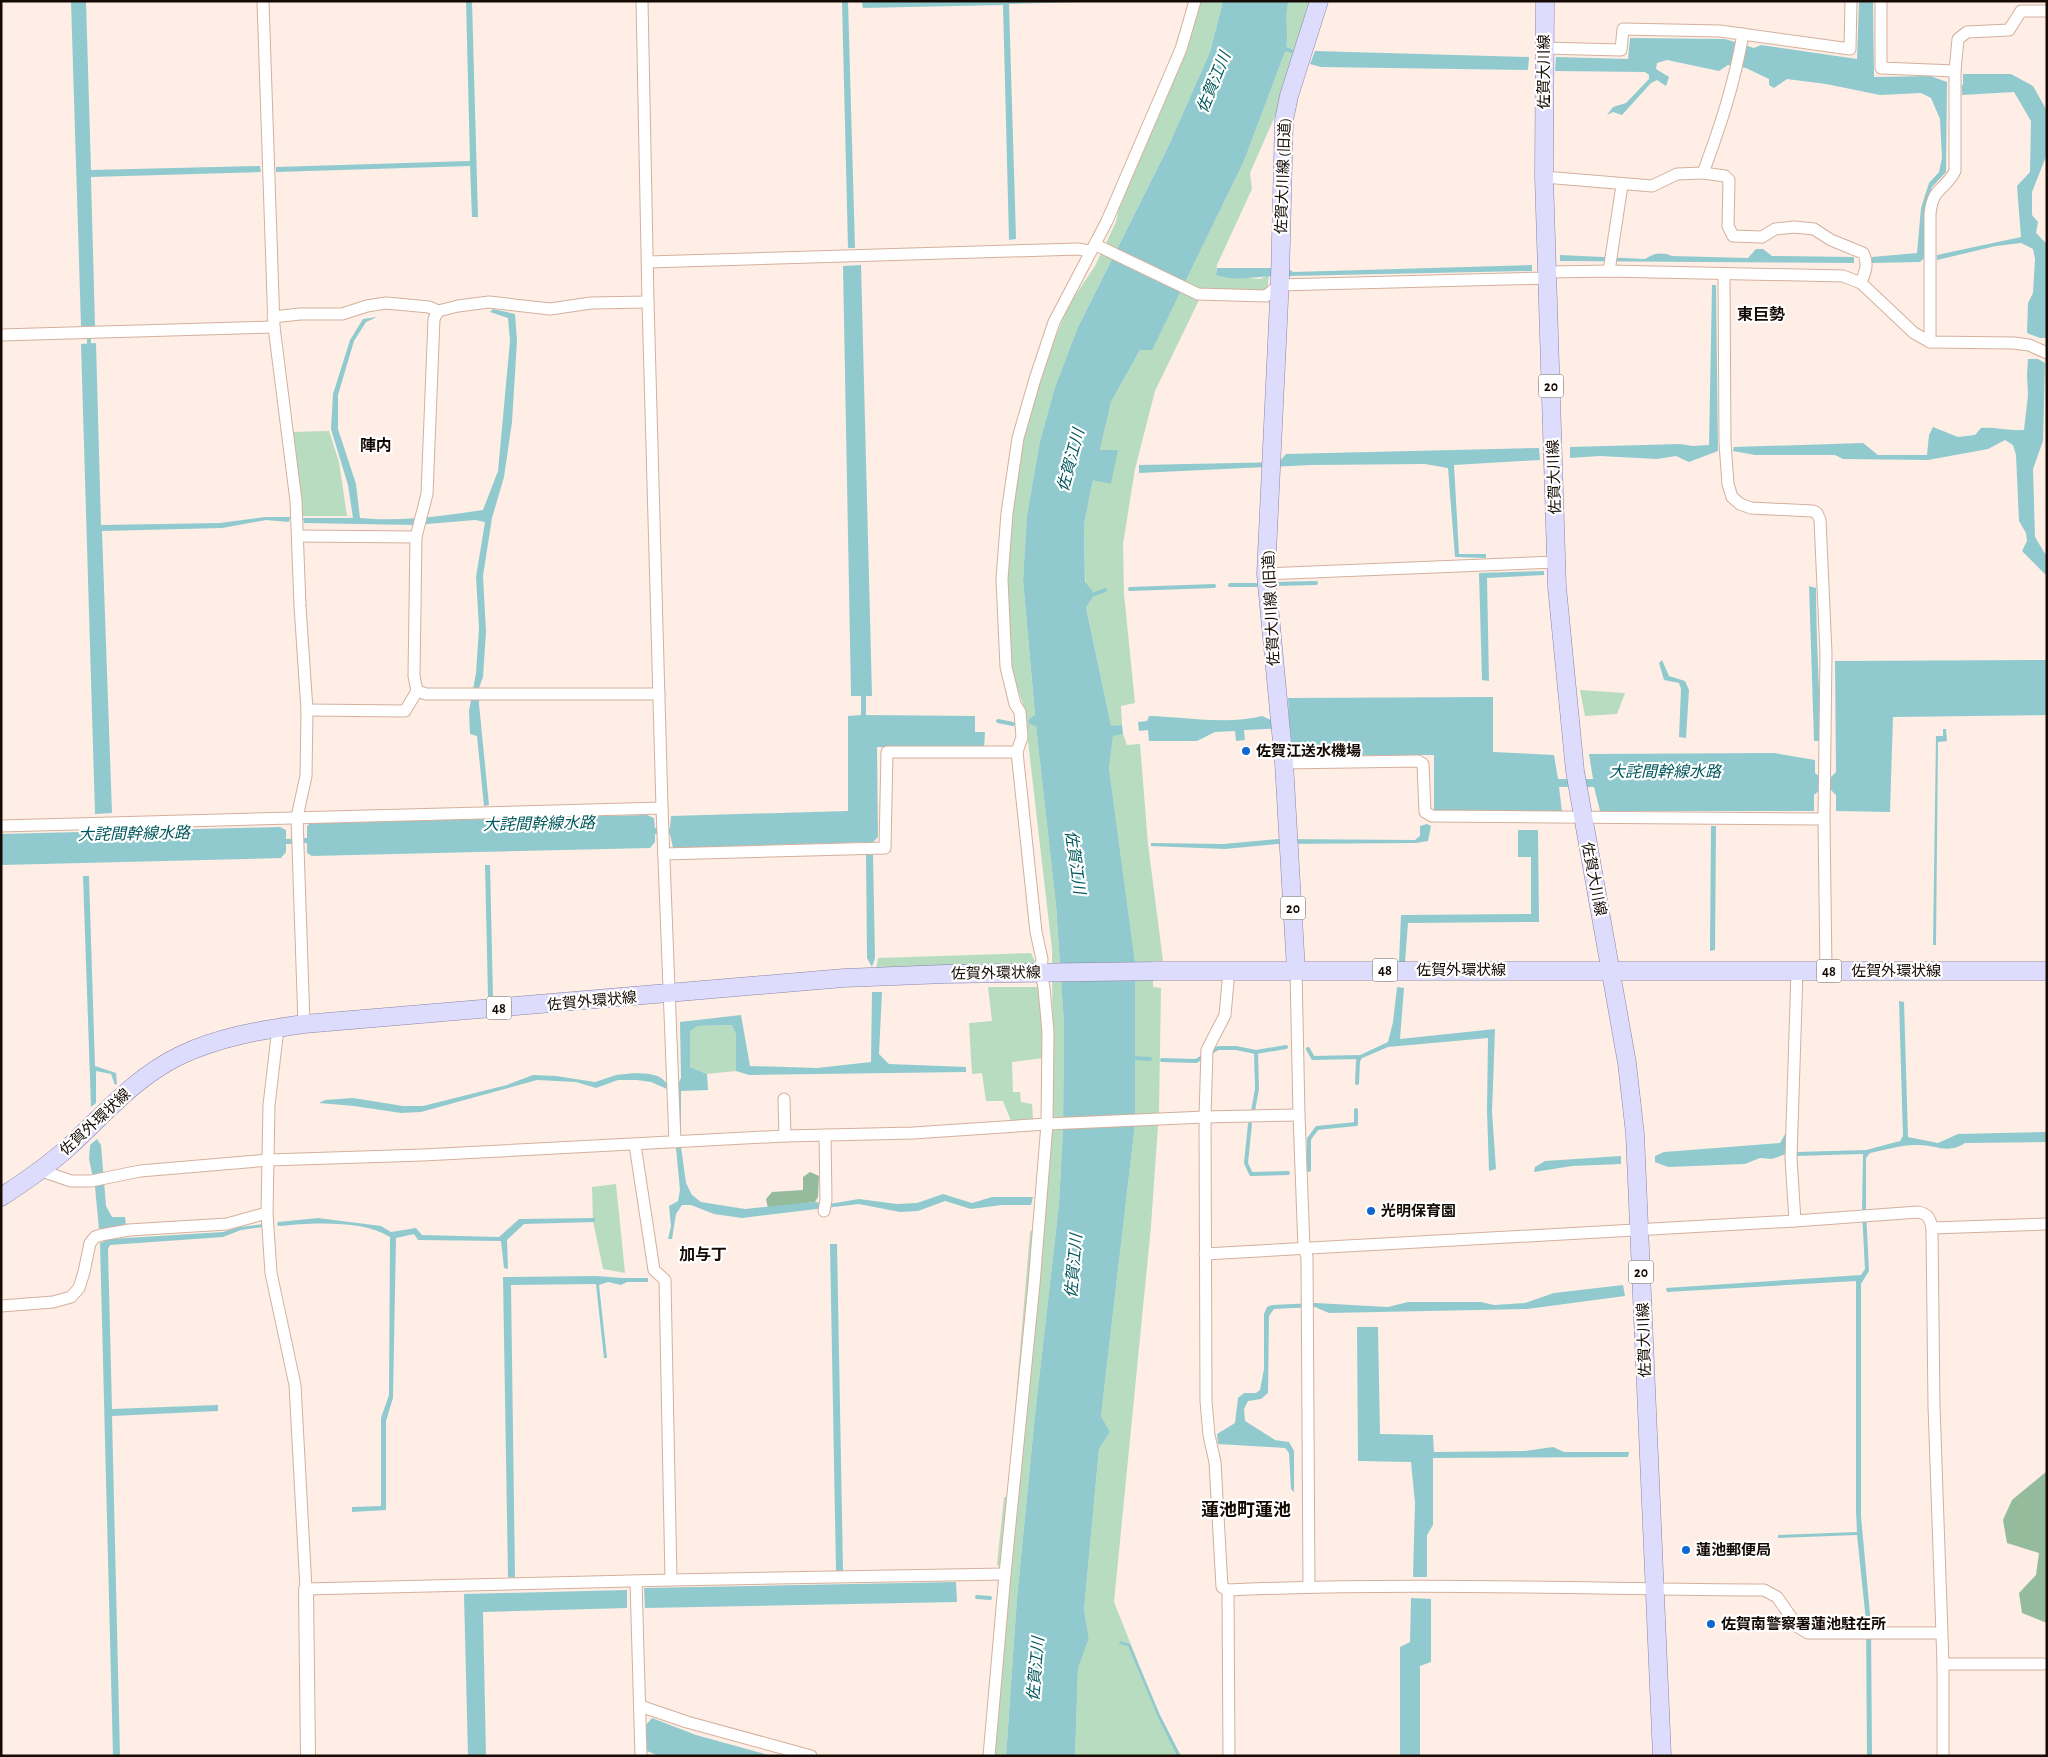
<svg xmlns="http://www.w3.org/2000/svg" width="2048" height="1757" viewBox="0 0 2048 1757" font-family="'Alegreya Sans','Noto Sans JP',sans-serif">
<rect width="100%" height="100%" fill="#feeee6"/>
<g fill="#b8dcc0">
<polygon points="1201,1 1223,1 1210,52 1169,145 1078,327 1055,387 1040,441 1027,515 1023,580 1035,716 1028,720 1029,724 1036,725 1056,905 1064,1025 1063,1128 1059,1204 1035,1415 1017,1598 1006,1756 994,1756 1009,1573 997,1565 1004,1497 1016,1496 1023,1427 1015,1410 1030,1232 1045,1215 1053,1117 1052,949 1024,707 1010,667 1006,582 1010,513 1021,438 1043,369 1068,306 1095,266 1116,222 1122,194 1181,59"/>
<path d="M1289,1H1313L1282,100L1250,173L1252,189L1217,265L1216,275L1260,279L1269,275L1267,293L1205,292L1199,300L1155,391L1135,469L1123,544L1124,594L1135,703L1121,706L1122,725L1111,727L1086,606L1084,525L1093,480L1118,450H1100L1111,402L1140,350L1186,280L1244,161L1286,49C1289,33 1284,16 1289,1Z"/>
<polygon points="329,431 339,462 347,516 301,516 291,432"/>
<polygon points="1580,690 1625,693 1617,714 1585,716"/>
<polygon points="1123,734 1127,745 1140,744 1148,844 1163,961 1153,961 1153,987 1161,988 1159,1111 1151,1226 1114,1602 1161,1720 1179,1756 1075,1756 1078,1669 1089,1638 1084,1610 1099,1449 1110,1432 1101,1416 1135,1124 1135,962 1109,768 1113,735"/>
<polygon points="1031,953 1037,966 953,965 876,969 878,958"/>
<polygon points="988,987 1038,987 1043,1028 1044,1058 1012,1062 1013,1092 1020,1092 1021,1102 1032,1104 1033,1119 1011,1121 1003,1101 986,1101 982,1073 972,1074 969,1023 992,1021"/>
<polygon points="732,1025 736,1035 736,1071 707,1074 690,1067 690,1031 698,1026"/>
<polygon points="616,1184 625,1273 603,1269 593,1221 592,1187"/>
</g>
<g fill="#95bb9d">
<polygon points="810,1172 819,1176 818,1197 815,1202 768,1208 766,1199 772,1192 803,1190 803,1177"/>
<polygon points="2047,1471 2047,1623 2022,1613 2019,1593 2036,1575 2039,1553 2007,1543 2003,1520 2012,1500"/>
</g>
<g fill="#90cace">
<polygon points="71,1 86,1 91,170 260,166 261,172 91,177 95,326 81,326"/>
<polygon points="466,1 472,1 478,217 472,217 470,166 276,172 276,167 470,161"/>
<polygon points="842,1 848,1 855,248 848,248"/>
<polygon points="1119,1 1009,4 1016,239 1009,240 1003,5 863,8 862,2"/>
<path d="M1223,1H1289C1284,16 1289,33 1286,49L1244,161L1152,350H1140L1111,402L1100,450H1118L1111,484L1093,480L1084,525L1085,582L1095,594L1086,607L1111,726L1122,725L1123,734L1113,736L1109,768L1135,962V1124L1101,1416L1110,1432L1099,1449L1084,1610L1089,1638L1078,1669L1075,1756H1006L1017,1598L1035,1415L1059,1204L1063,1128L1064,1025L1056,905L1036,726L1029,724L1028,720L1035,715L1023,580L1027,515L1040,441L1055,387L1078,327L1169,145L1210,52Z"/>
<polygon points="1859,1 1873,1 1874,77 1930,76 1947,82 1946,172 1932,187 1925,214 1926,256 1920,262 1872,263 1872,257 1917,253 1921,208 1929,183 1939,172 1942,158 1940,119 1931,98 1921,93 1880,95 1826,84 1787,79 1774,88 1769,85 1769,79 1746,68 1728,65 1719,71 1667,60 1657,63 1656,69 1669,77 1666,86 1657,80 1651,83 1622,115 1613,112 1607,115 1613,107 1626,103 1649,79 1649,75 1645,72 1555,71 1556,57 1628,59 1630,38 1725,39 1754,48 1761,45 1857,59"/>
<polygon points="1315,51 1529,57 1528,70 1321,67 1310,64"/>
<polygon points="1963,74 2011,74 2033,86 2047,111 2047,154 2032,192 2032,215 2038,222 2036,233 2047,244 2046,338 2040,338 2027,333 2028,303 2033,293 2035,259 2033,249 2021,243 1996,246 1937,260 1937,255 2021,237 2017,186 2030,172 2031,121 2014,92 1962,95 1962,87 1961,87 1963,84"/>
<path d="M1756,249H1763L1772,256L1854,257V263L1560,261V255L1645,259C1654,253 1662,252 1672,256L1748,258Z"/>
<polygon points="861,265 872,696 866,696 866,715 975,716 975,732 985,732 984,749 877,747 878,837 873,842 673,848 670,834 655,834 655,842 650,848 312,856 307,853 307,843 286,844 286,852 281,858 1,865 1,834 280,827 286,830 286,839 307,838 307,826 311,823 647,815 654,818 655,828 670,828 671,816 848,811 848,716 861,715 861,696 851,696 843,266"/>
<path d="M1532,265V271L1288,276C1264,274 1240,283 1216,275L1217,268H1287L1293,272Z"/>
<polygon points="1712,285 1716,285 1718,451 1689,462 1676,456 1657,459 1600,456 1570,458 1570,447 1680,444 1693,446 1709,445"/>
<path d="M493,309L515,314L517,341L512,422L504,477L492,518L483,576L486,632L483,677L479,688V704L489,805L484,806L477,736L470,734L469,711L476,673L479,628L476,577L485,522L475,520L415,525L304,523L303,518H353L348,485L331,429L333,394L350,340L363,319L377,317L366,322L354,341L338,395V429L356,484L360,518C402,522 441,516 483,510L498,471L510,341L508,318L490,312Z"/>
<polygon points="96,343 101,525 220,523 265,517 290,517 289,522 266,520 222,528 102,531 112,813 95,814 81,344"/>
<path d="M2028,359H2038L2045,363L2043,441L2033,469L2035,537L2047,557V576L2022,551L2027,541L2026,533L2019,521L2016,455L2013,445L2005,440L1988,449L1928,460L1843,459L1835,455H1755L1733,451L1734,447L1863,443L1878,455H1927L1929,435L1933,427L1958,437L1975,435L1981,428C1995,427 2009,431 2024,430L2028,395L2027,375Z"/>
<polygon points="1539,448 1540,460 1454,465 1459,554 1486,554 1486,558 1455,557 1448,468 1425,464 1311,465 1139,473 1139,465 1279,462 1286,454"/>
<polygon points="1544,571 1544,575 1487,578 1489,681 1482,680 1479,573"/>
<path d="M1809,586L1816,588C1816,639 1820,689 1820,741H1814Z"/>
<polygon points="1662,660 1669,676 1685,681 1689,690 1686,738 1679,737 1681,689 1679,683 1664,680 1659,663"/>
<path d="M2047,660V715L1893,717L1890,812L1836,811V795L1831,790L1821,789L1814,795V811H1600L1594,787H1559L1562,812H1434V755L1293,756L1290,728L1244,730L1245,740L1236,741L1235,731L1215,732L1197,741H1149L1148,730L1139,731L1138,722L1147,721L1149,716C1184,717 1228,725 1262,716L1271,720L1289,718L1288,698L1493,697V752L1554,755L1558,779H1593L1589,754L1774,753L1815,760V773L1820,777H1831L1836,772L1835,661Z"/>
<polygon points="1943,729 1946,729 1947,741 1938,742 1936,945 1933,945 1936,736 1943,736"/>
<polygon points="1427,824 1431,826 1428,841 1416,843 1277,844 1225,849 1151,846 1151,843 1224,844 1278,839 1415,840 1420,836 1420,826"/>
<polygon points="1711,826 1716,826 1715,950 1710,951"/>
<polygon points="1518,830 1538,830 1539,922 1408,923 1405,962 1399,962 1401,915 1531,914 1531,857 1518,857"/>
<polygon points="866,855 873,855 875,958 872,967 867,958"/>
<polygon points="485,865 490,865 493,997 488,997"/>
<polygon points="83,876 89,876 95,1066 116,1073 117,1084 115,1085 111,1074 96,1071 96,1103 91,1107"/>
<polygon points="1397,987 1404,988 1400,1039 1495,1029 1492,1112 1496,1169 1489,1171 1487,1110 1488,1038 1388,1047 1360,1059 1360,1055 1388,1042 1393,1022"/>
<polygon points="872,992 882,992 879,1054 889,1064 966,1067 966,1072 749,1075 736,1071 736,1035 732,1025 698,1026 690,1031 690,1067 707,1074 708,1090 681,1091 681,1147 686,1183 692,1195 701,1202 745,1209 815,1202 829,1204 859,1199 897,1204 917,1203 943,1194 972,1203 992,1197 1033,1197 1031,1205 1002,1205 971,1209 945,1201 918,1211 900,1212 859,1204 742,1218 714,1214 691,1205 682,1205 676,1214 672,1239 668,1239 671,1226 669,1206 678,1201 680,1190 676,1148 678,1084 681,1078 680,1022 741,1015 750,1066 817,1068 871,1062"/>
<path d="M1899,1001L1904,1002L1908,1137L1938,1143L1958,1134L2047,1132V1142L1965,1143C1947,1155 1935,1144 1916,1145C1900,1145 1885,1150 1870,1153L1866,1158V1211L1869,1271L1861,1284V1516L1871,1625L1872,1756H1867L1866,1621L1857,1535L1778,1538V1535L1857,1532L1856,1512V1281L1667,1292L1666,1288L1861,1275L1865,1269L1862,1212L1863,1154L1796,1156L1786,1154L1772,1159L1760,1158L1745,1164L1668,1167L1655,1162V1156L1664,1152L1780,1143L1787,1131V1146L1797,1152L1866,1150L1900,1141L1903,1136Z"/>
<path d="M635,1073C649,1074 660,1073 668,1085L667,1089L651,1082L637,1080H618L596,1088L576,1082L537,1080L421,1112L401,1113L354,1106L319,1103L325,1100L353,1098L403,1106H423L507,1085L533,1075L556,1076L595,1082L616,1075Z"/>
<polygon points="97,1139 101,1145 106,1206 112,1217 125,1217 126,1225 99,1229 95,1187 89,1159 90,1145"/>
<polygon points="1621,1156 1621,1164 1572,1166 1534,1172 1535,1167 1545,1161"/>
<path d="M318,1218L381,1226L391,1232L416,1228L422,1235L499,1237L519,1219L595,1218V1222L524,1224L507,1240L508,1269L504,1268L501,1241L418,1240L414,1234L396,1238L393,1398L386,1421V1510L352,1512V1507L381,1506V1418L389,1395L390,1237C362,1219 310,1223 278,1226L277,1224L278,1222Z"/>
<polygon points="263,1224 264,1227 241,1230 223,1237 110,1245 108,1249 112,1409 218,1405 218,1411 112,1416 120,1756 113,1756 100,1243 110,1239 223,1232 240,1227"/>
<polygon points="830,1244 837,1244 843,1571 836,1571"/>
<polygon points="596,1276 623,1278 648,1278 648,1282 627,1282 621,1285 608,1282 599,1285 607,1358 604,1358 596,1284 511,1285 515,1578 508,1577 503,1277"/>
<polygon points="1623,1285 1625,1296 1527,1309 1329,1313 1315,1307 1274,1309 1269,1316 1268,1393 1261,1399 1248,1401 1244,1409 1245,1421 1275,1440 1289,1442 1294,1451 1294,1492 1291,1489 1289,1453 1285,1448 1218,1444 1217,1434 1235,1423 1238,1398 1244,1393 1256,1393 1260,1390 1264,1369 1264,1314 1267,1307 1272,1305 1315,1303 1388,1307 1408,1302 1481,1302 1494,1305 1525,1303 1554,1293"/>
<polygon points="1357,1327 1378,1327 1380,1434 1433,1435 1434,1452 1525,1451 1553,1447 1564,1452 1629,1452 1628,1457 1433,1458 1433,1525 1427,1535 1427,1577 1413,1577 1415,1503 1411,1462 1358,1461"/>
<polygon points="956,1582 957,1602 645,1608 644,1588"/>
<polygon points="627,1590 627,1608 483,1612 486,1756 468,1756 464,1594"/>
<polygon points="1411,1598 1431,1599 1431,1662 1420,1666 1420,1756 1400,1756 1400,1647 1410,1642"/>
<polygon points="1120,1641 1130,1644 1160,1715 1181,1756 1177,1756 1158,1717 1128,1646 1119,1644"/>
<polygon points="652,1718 696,1735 772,1756 659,1756 647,1751 645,1726"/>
</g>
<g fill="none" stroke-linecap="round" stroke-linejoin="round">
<g stroke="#90cace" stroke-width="4">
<polyline points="1286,49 1291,51"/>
<polyline points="89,326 89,343"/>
<polyline points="1275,584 1316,583"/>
<polyline points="1230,585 1256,585"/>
<polyline points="1130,589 1214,586"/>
<polyline points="1095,594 1105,590"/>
<polyline points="998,721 1013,724"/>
<polyline points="1308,1049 1313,1058 1360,1057 1358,1061 1357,1083"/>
<polyline points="1135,1058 1150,1059"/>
<polyline points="1162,1060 1196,1061 1218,1048 1236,1048 1256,1052 1286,1047"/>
<polyline points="1253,1111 1257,1089 1256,1052"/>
<polyline points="1250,1124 1246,1163 1251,1174 1288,1173"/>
<polyline points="1309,1170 1309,1139 1317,1128 1356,1124 1356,1110"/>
<polyline points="977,1597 990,1598"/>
</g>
<defs>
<g id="minor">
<polyline points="263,1 274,327 296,501 300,606 307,710 306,776 297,817 304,1024"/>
<polyline points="642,1 648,302 662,808"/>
<polyline points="1881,1 1881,68 1955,71"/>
<polyline points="1543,48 1621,50 1623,29 1720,31 1850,49 1851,1"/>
<path d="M1703,173L1725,176L1729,180L1728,226L1733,236L1762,237L1775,229L1794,227L1814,229L1831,240L1863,253C1869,264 1865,272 1861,283"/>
<path d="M1544,177L1652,186L1677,174L1703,173C1721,124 1734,85 1743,34"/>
<polyline points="1096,245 1198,294 1266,296 1279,285 1548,278"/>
<polyline points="648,262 1078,249 1090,251"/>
<polyline points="1609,271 1622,185"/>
<polyline points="1548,272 1609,271 1843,276 1861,283 1914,333 1930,342 2014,343 2029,345 2047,353"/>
<polyline points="1724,274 1725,443 1728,484 1732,497 1740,504 1751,508 1813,511 1817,513 1820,520 1826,653 1824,819 1826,971"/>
<polyline points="273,317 300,314 342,314 367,306 386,303 429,307 438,311"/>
<polyline points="1,335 274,327"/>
<path d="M1930,342V214C1933,186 1944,192 1955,171V71L1958,39L1967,32L2009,30L2021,11H2047"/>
<polyline points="298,536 416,537"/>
<polyline points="1266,574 1556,562"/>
<polyline points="417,691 426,694 659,694"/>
<polyline points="307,710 405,711 417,691 414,676 416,537 427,494 434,319 438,311 458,306 489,302 550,309 591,303 648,302"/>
<polyline points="1284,763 1418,761 1423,764 1425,812 1432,816 1824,819"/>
<polyline points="1,826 662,808 675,1142"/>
<polyline points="664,854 885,848 887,752 1017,752"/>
<path d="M1229,970L1225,1015L1207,1050L1205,1117L1206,1401L1209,1435L1215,1462L1222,1587L1228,1590C1407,1582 1585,1589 1764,1590L1777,1597L1798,1627L1808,1633H1940"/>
<polyline points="1296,970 1299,1115 1304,1248 1307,1257 1309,1587"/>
<polyline points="278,1028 269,1105 267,1213 271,1273 295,1385 306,1589 671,1580 1005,1574"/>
<polyline points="784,1099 785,1136"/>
<polyline points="635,1145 654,1270 665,1280 671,1580"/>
<polyline points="42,1171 71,1181 91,1181 140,1171 269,1160 423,1155 785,1136 913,1133 1047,1124 1205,1117 1299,1115"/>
<polyline points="824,1211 826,1200 825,1135"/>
<polyline points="1795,1221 1791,1158 1797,971"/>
<polyline points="1932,1228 2047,1224"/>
<path d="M1205,1254L1795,1221L1918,1212C1928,1214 1930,1218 1932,1228L1934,1406L1943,1664V1756"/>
<polyline points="1,1306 53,1302 71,1297 79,1288 84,1272 90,1243 95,1237 101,1235 129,1230 227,1224 267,1213"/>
<polyline points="636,1581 641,1756"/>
<polyline points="1228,1590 1229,1756"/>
<polyline points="1943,1664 2047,1664"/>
<polyline points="640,1706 687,1722 811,1756"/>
<polyline points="989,1756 1005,1574 1034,1284 1047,1124 1048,1032 1044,988 1041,972 1042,959 1036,932 1017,752 1022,737 1020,712 1015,704 1006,667 1002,579 1007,513 1018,438 1035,379 1054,322 1107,221 1181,49 1195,1"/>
</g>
<polyline id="tertiary" points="306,1589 308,1756"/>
<g id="primary">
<polyline points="1545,1 1544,177 1557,587 1575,771 1627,1063 1635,1134 1662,1756"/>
<polyline points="1296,970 1284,763 1266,574 1280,279 1284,120 1289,96 1319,1"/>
<path d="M1,1197C26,1181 49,1165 71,1145C105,1113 136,1077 179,1056C218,1037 261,1030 304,1024L844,978L945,974L1159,971H2047"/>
</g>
</defs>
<use href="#minor" stroke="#d4b09c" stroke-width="13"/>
<use href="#tertiary" stroke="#d4b09c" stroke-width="16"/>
<use href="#primary" stroke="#8a84a5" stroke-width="19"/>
<use href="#minor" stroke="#fff" stroke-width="11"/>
<use href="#tertiary" stroke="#fff" stroke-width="14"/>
<use href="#primary" stroke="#dedcfd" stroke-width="18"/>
</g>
<g fill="#0e68d1" stroke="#fff" stroke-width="2">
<circle cx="1246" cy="751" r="5"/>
<circle cx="1371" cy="1211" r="5"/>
<circle cx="1686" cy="1550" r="5"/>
<circle cx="1711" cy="1624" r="5"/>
</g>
<g text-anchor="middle" stroke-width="4.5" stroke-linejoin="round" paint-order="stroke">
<g fill="#fff" stroke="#5c544f" stroke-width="1">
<rect x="1538.5" y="374.5" width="25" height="23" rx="4"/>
<rect x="1280.5" y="896.5" width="25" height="23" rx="4"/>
<rect x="1372.5" y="958.5" width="25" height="23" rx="4"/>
<rect x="1816.5" y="959.5" width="25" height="23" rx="4"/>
<rect x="486.5" y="996.5" width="25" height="23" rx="4"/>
<rect x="1628.5" y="1260.5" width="25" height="23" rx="4"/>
</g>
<g font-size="14" font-weight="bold" fill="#160a04">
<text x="1551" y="391">20</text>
<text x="1293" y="913">20</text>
<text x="1385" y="975">48</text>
<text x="1829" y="976">48</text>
<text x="499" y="1013">48</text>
<text x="1641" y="1277">20</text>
</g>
<g font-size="15" fill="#160a04" stroke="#fff">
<text transform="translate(1544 72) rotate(-90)" y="5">佐賀大川線</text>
<text transform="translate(1283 176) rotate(-88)" y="5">佐賀大川線 (旧道)</text>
<text transform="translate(1554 477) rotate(-92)" y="5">佐賀大川線</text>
<text transform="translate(1271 608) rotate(-93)" y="5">佐賀大川線 (旧道)</text>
<text transform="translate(1594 879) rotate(79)" y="5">佐賀大川線</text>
<text x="1461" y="975">佐賀外環状線</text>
<text x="1896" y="976">佐賀外環状線</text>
<text transform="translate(996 973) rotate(-1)" y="5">佐賀外環状線</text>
<text transform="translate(592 1001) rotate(-5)" y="5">佐賀外環状線</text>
<text transform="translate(95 1122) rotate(-43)" y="5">佐賀外環状線</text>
<text transform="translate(1644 1340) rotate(-92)" y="5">佐賀大川線</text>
</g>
<g font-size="15" font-weight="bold" fill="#160a04" stroke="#fff" text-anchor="start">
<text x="1256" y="756">佐賀江送水機場</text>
<text x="1381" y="1216">光明保育園</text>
<text x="1696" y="1555">蓮池郵便局</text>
<text x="1721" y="1629">佐賀南警察署蓮池駐在所</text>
</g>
<g font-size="16" font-style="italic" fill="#00585c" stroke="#fff">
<text transform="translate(1213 82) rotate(-68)" y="6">佐賀江川</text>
<text transform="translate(1070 460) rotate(-75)" y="6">佐賀江川</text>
<text x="1665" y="777">大詫間幹線水路</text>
<text transform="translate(539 823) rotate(-1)" y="6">大詫間幹線水路</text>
<text transform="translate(134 833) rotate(-1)" y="6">大詫間幹線水路</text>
<text transform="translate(1076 862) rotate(82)" y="6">佐賀江川</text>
<text transform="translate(1073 1266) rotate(-85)" y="6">佐賀江川</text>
<text transform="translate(1035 1669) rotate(-85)" y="6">佐賀江川</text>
</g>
<g font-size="16" font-weight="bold" fill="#160a04" stroke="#fff">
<text x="1761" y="320">東巨勢</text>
<text x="376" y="451">陣内</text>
<text x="703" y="1260">加与丁</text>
</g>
<g font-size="18" font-weight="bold" fill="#160a04" stroke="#fff">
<text x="1246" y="1516">蓮池町蓮池</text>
</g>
</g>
<rect width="2048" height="1757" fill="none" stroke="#160a04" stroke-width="5"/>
</svg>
